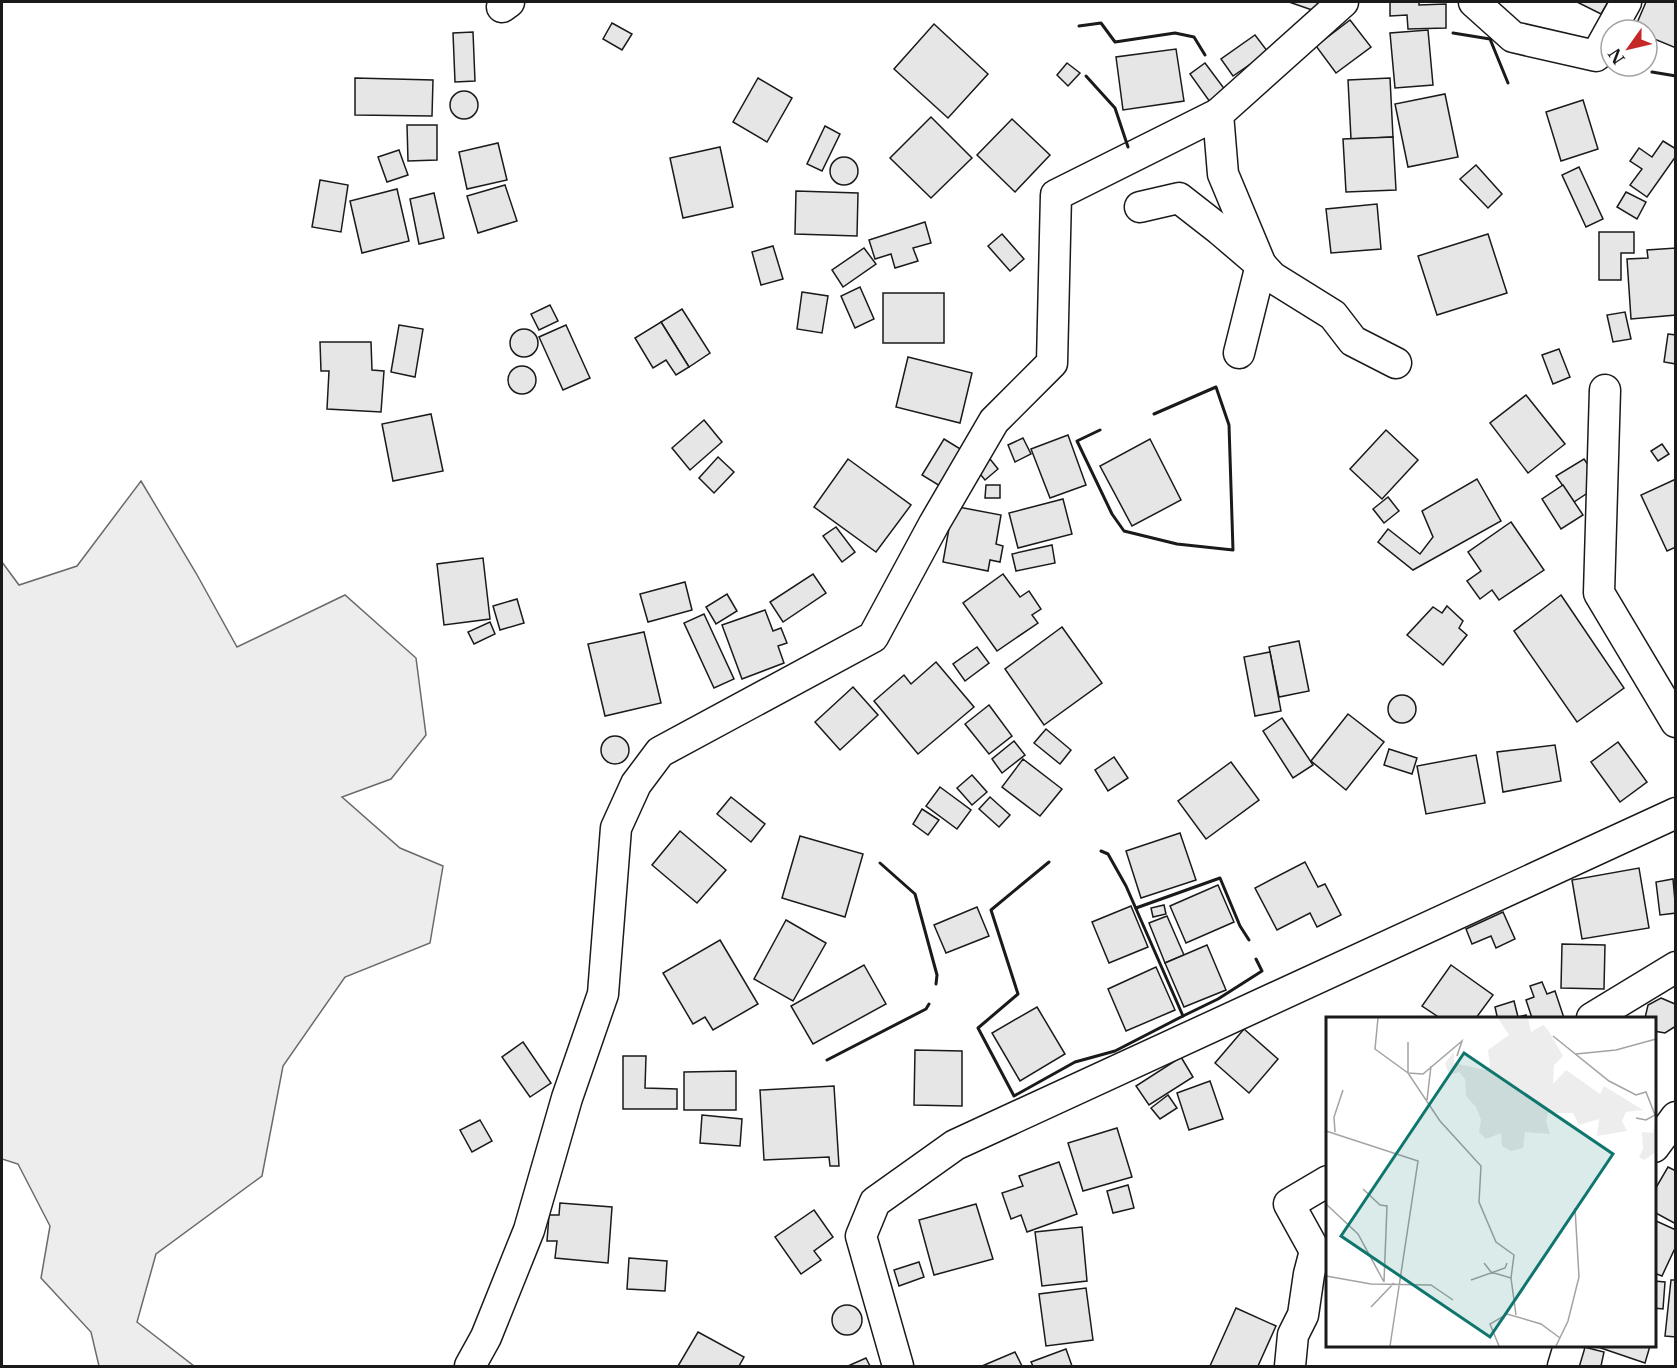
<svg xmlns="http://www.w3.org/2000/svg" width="1677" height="1368" viewBox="0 0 1677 1368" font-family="'Libre Baskerville',serif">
<rect width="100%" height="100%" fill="#fff"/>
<polygon fill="#ededed" stroke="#6a6a6a" stroke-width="1.5" points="141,481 196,573 237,647 345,595 416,658 426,735 391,779 342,797 400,848 443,866 430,943 345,977 283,1066 262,1176 156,1254 137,1322 194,1366 99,1366 91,1332 41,1278 50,1226 18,1164 2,1159 2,562 19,585 77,566"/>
<g fill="#e6e6e6" stroke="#1a1a1a" stroke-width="1.5">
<polygon points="1289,2 1318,2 1315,11"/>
<polygon points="1390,2 1419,2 1419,5 1446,4 1446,28 1408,29 1407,15 1390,16"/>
<polygon points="1577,2 1608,2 1601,14"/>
<polygon points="1646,2 1676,2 1676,48 1647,36 1647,30 1634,30"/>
<polygon points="1350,20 1371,47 1336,73 1316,46"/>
<polygon points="612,23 632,34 622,50 603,39"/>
<polygon points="934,24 988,74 948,118 894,69"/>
<polygon points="1428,30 1433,85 1395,88 1390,33"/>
<polygon points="473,32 475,81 455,82 453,33"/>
<polygon points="1255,35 1268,52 1233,76 1221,59"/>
<polygon points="1176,49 1184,101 1123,110 1116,57"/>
<polygon points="1067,63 1080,73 1068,86 1057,75"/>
<polygon points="1205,63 1226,91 1210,102 1190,74"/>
<polygon points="355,78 433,80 432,116 355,115"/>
<polygon points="758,78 792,98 767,142 733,122"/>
<polygon points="1390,78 1393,137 1351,139 1348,80"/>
<circle cx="464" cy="105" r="14"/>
<polygon points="1445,94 1458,157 1408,167 1395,104"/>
<polygon points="1583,100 1598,149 1561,161 1546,112"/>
<polygon points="931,117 972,158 931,198 890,158"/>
<polygon points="1012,119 1050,155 1015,192 977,155"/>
<polygon points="407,125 437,125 437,160 408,161"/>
<polygon points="825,126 840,134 822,171 807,164"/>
<polygon points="1393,137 1396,190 1346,192 1343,139"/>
<polygon points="1663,141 1676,149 1676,156 1647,197 1630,185 1642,169 1630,161 1639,148 1652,157"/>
<polygon points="498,143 507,180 467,189 459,152"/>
<polygon points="720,147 733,207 683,218 670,158"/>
<polygon points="399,150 408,175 387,182 378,157"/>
<circle cx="844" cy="171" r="14"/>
<polygon points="1476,165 1502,194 1488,208 1460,179"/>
<polygon points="1579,167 1603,219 1586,227 1562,175"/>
<polygon points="320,180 348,185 341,232 312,227"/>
<polygon points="505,185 517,221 478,233 467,196"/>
<polygon points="397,189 409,241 362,253 350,201"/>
<polygon points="796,191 858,193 857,236 795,234"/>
<polygon points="1626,192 1646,202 1637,219 1617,207"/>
<polygon points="434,193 444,238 419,244 410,199"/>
<polygon points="1377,204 1381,249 1331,253 1326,209"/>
<polygon points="925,222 931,243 913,248 918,261 895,268 891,254 875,259 869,240"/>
<polygon points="1599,232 1634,232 1634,253 1621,253 1621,280 1599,280"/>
<polygon points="1002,234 1024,259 1010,271 988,246"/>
<polygon points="1488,234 1507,293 1437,315 1418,256"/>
<polygon points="773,246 783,279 761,285 752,252"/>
<polygon points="864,248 876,264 843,287 832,270"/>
<polygon points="1676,248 1676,315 1631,319 1627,259 1648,258 1647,250"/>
<polygon points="860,287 874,319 855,328 841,296"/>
<polygon points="802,292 828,296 822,333 797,329"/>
<rect x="883" y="293" width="61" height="50"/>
<polygon points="550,305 558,321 539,330 531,314"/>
<polygon points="682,309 710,353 689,367 661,322"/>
<polygon points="1625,312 1631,339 1613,342 1607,315"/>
<polygon points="661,322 689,367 676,375 666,360 653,368 635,338"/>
<polygon points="399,325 423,329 415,377 391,372"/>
<polygon points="566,325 590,378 563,390 539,337"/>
<circle cx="524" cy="343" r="14"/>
<polygon points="1668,334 1676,335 1676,364 1664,362"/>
<polygon points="320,342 371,342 372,370 384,371 381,412 327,409 329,371 321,371"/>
<polygon points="1559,349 1570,377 1553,384 1542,355"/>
<polygon points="908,357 972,373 960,423 896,407"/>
<circle cx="522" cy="380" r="14"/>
<polygon points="1526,395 1565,444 1528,473 1490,423"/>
<polygon points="431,414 443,471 393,481 382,424"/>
<polygon points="704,420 722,442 690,470 672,448"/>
<polygon points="1386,430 1418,460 1382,499 1350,469"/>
<polygon points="1068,435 1086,485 1050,498 1031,449"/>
<polygon points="1023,438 1031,454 1015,462 1008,445"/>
<polygon points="944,439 962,450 940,486 922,475"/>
<polygon points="1150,439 1181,500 1132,526 1100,466"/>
<polygon points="1662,444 1669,454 1658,461 1651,451"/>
<polygon points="718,457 734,472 714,493 699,478"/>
<polygon points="848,459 911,505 876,552 814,507"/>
<polygon points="990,459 998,469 985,480 976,469"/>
<polygon points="1584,459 1601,484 1574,502 1556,476"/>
<polygon points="1477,479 1501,521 1413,570 1378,542 1388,529 1420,554 1433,537 1422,511"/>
<polygon points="1676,479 1676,547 1667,551 1641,495"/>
<polygon points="986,485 1000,485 1000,498 985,498"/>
<polygon points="1563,485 1583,515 1561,529 1542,499"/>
<polygon points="1388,497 1399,511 1384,523 1373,509"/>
<polygon points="1063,499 1072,534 1018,548 1009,513"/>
<polygon points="953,506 1001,515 996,544 1003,546 1000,562 990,560 988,571 943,562"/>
<polygon points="1511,522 1544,570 1499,600 1492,590 1480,599 1467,581 1481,571 1468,552"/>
<polygon points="836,527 855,552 842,562 823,536"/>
<polygon points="1052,545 1055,563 1016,571 1012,554"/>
<polygon points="483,558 490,619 444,625 437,564"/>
<polygon points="813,574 826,593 783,622 770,602"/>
<polygon points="1003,574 1020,597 1029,591 1041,609 1032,615 1038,623 997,651 963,603"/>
<polygon points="685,582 692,610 648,622 640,594"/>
<polygon points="727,594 737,611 716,624 706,607"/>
<polygon points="1561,595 1624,688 1577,722 1514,631"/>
<polygon points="517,599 524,623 500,630 493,606"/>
<polygon points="1447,606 1463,621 1459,628 1467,635 1443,665 1407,635 1433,607 1442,613"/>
<polygon points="765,610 773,631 781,628 787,643 778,646 784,663 742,679 722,625"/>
<polygon points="704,614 734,679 714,688 684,623"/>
<polygon points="490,622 495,634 474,644 468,632"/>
<polygon points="1062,627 1102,683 1044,725 1005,669"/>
<polygon points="644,632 661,703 605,716 588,644"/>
<polygon points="1299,641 1309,691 1279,697 1269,647"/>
<polygon points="977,647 989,663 965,681 953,664"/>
<polygon points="1270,652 1281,711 1255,716 1244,657"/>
<polygon points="936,662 974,707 918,754 874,701 904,675 911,684"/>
<polygon points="853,687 878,715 840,750 815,722"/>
<circle cx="1402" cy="709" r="14"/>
<polygon points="989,705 1012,736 989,754 965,724"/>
<polygon points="1348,714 1384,742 1346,790 1311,761"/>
<polygon points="1282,718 1313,765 1293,778 1263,731"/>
<polygon points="1046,729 1071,750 1060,764 1034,743"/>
<circle cx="615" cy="750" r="14"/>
<polygon points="1014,741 1025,755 1002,773 992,759"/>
<polygon points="1618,742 1647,782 1620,802 1591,762"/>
<polygon points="1555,745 1561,781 1503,792 1497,752"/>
<polygon points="1389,749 1417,758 1412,774 1384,765"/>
<polygon points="1476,755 1485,803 1426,814 1417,766"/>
<polygon points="1114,757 1128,778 1108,791 1095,770"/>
<polygon points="1023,759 1062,789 1040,816 1002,787"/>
<polygon points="1231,762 1259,800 1206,839 1178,801"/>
<polygon points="972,775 987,792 972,805 957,788"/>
<polygon points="940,787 971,810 957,829 926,806"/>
<polygon points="731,797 765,824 751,842 717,814"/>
<polygon points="990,797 1010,815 999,827 979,809"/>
<polygon points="922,809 939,820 928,835 913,824"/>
<polygon points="680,831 726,870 697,903 652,865"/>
<polygon points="1180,833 1196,880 1141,898 1126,851"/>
<polygon points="800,836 863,854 845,917 782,898"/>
<polygon points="1305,862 1318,887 1325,884 1341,915 1317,927 1310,913 1277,930 1255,888"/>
<polygon points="1639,868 1649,928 1582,939 1572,880"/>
<polygon points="1673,879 1676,913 1660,915 1656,882"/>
<polygon points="1218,885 1234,922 1186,943 1170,906"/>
<polygon points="1164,905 1166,914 1153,917 1151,908"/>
<polygon points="1131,906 1148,947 1109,963 1092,922"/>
<polygon points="977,907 989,936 946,953 934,925"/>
<polygon points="1503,912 1515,939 1496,948 1491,936 1472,944 1466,929"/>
<polygon points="1167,916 1184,955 1165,963 1149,923"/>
<polygon points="786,920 826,943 793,1001 754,979"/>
<polygon points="720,940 758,1004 713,1030 705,1017 693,1024 663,973"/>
<polygon points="1562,944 1605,945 1604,989 1561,988"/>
<polygon points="1207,945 1226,990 1184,1007 1165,963"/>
<polygon points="864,965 886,1004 813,1044 791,1006"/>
<polygon points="1451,965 1493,995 1476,1018 1440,1018 1422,1006"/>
<polygon points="1156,967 1175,1010 1126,1031 1108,989"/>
<polygon points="1542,982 1547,994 1555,991 1564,1018 1532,1018 1526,1000 1534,997 1530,986"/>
<polygon points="1661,998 1675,1004 1676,1005 1676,1026 1665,1033 1654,1031 1654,1018 1645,1018 1648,1005"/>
<polygon points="1514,1001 1518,1017 1526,1015 1527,1018 1494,1018 1497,1016 1495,1007"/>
<polygon points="1037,1007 1065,1054 1020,1081 992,1033"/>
<polygon points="1244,1029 1278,1059 1249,1093 1215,1063"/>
<polygon points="523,1042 551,1083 530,1097 502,1057"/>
<polygon points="915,1050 962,1051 962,1106 914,1105"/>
<polygon points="623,1056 646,1056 645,1088 677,1089 677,1109 623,1109"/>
<polygon points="1181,1057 1193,1077 1149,1105 1136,1086"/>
<polygon points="736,1071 736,1110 684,1110 684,1072"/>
<polygon points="1210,1081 1223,1119 1189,1130 1177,1093"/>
<polygon points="834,1086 839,1166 830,1166 829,1157 764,1160 760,1090"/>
<polygon points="1168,1095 1177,1108 1160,1119 1151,1108"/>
<polygon points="702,1115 742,1119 740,1146 700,1143"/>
<polygon points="480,1120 492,1141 472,1152 460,1130"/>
<polygon points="1117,1128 1132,1177 1083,1191 1068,1143"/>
<polygon points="1059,1162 1077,1214 1027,1232 1021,1215 1011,1219 1002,1193 1023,1186 1019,1176"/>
<polygon points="1668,1167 1676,1171 1676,1224 1654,1212 1654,1191"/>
<polygon points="1128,1185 1134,1208 1113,1213 1107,1191"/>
<polygon points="560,1203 612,1207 608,1263 555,1258 557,1241 547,1241 549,1215 559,1215"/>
<polygon points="976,1204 993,1259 934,1275 919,1220"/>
<polygon points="814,1210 833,1237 814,1251 821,1260 801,1274 775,1237"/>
<polygon points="1654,1220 1676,1230 1676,1246 1662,1276 1654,1273"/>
<polygon points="1082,1227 1087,1281 1042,1286 1035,1232"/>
<polygon points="629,1258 667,1261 665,1291 627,1289"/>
<polygon points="919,1262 924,1277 899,1286 894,1270"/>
<polygon points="1671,1280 1676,1280 1676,1337 1665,1336"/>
<polygon points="1654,1281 1665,1282 1663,1309 1654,1308"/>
<polygon points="1086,1288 1093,1340 1046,1346 1039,1294"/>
<circle cx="847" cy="1320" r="15"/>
<polygon points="1236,1308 1276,1326 1258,1366 1210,1366"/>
<polygon points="698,1332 744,1357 739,1366 678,1366"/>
<polygon points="1580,1346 1604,1352 1601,1366 1575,1366"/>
<polygon points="1595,1346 1650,1346 1645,1363"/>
<polygon points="1066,1349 1072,1366 1033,1366 1031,1362"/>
<polygon points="1015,1352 1022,1366 982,1366"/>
<polygon points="866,1358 870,1366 848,1366"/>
</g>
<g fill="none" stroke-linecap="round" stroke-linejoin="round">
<defs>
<g id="street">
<polyline points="1474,2 1513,37 1596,56 1626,2"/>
<polyline points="502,7 509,2"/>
<polyline points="1140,207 1179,198 1220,230 1261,265 1272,277 1333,315 1353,341 1396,363"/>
<polyline points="1239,353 1261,265 1223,174 1218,114 1343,2"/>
<polyline points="1605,390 1599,593 1676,722"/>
<polyline points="1592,1018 1676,967"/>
<polyline points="1654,1147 1676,1117"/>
<polyline points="470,1366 486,1337 529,1230 567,1098 603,994 616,828 636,784 660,752 873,637 934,524 994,421 1052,363 1056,195 1218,114"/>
<polyline points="898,1366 861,1236 875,1202 955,1145 1676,813"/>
<polyline points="1290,1366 1293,1335 1303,1315 1309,1274 1315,1251 1289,1204 1328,1181"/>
<polyline points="1563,1366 1569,1346"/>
</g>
</defs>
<use href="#street" stroke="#1a1a1a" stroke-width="33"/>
<use href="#street" stroke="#fff" stroke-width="30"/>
<g stroke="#1a1a1a" stroke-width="3">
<polyline points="1079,26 1101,23 1115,42 1175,33 1194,37 1205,55"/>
<polyline points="1453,33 1490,39 1508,83"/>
<polyline points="1652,72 1676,76"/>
<polyline points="1086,76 1115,108 1128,147"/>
<polyline points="1100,430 1077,441 1112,514 1124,531 1177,544 1233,550 1229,425 1216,387 1154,414"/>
<polyline points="1049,862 991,910 1018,994 978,1028 1014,1096 1075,1062 1115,1051 1183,1016 1126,886 1108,854 1101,851"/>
<polyline points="880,863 915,894 937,975 936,984"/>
<polyline points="1136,908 1220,878 1240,926 1249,940"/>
<polyline points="1183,1016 1218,999 1262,971 1256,959"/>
<polyline points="827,1060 926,1009 929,1004"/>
</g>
</g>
<g transform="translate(1326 1017)">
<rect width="330" height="330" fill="#fff"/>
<path d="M172,1H202L205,15L217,8L222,13L237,39L228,48L227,67L240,53L274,77L278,69L317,93L300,95L296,104L301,114L271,119L273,102L253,108L247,96H222L220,104L224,117L199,115L197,131L185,134L176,129L175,116L160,122L153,115L155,103L150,90L140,79L139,62L133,55L123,58L119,46L128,35V46L159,53L164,49L162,33L183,18ZM329,106L330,107V135L318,143L313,140L317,132L316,115L327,116Z" fill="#ededed"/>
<path fill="none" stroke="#a3a3a3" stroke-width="1.5" d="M52,1L49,32L82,56L114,104L155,149L153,185L170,225L188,238L185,261M227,19L283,64L310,78L320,75L329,98L320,103L310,101M82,25V56L97,57L136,24L131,39M250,37L290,33L330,22M101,83L105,49M0,114L92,144L64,329M9,115L8,100L17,73M37,172L54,188L61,189L58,265M0,187L32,217L58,265M158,246L165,255L185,261L190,298M0,259L45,267L105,268L127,283M145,263L179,251L181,246M45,290L68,266M173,329L164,307L181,297L215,307L234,321M230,329L242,304L253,260L249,191"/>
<path fill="#0f766e" fill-opacity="0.15" stroke="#0f766e" stroke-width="3" d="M138,36L287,137L164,320L15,219Z"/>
<rect width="330" height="330" fill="none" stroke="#1a1a1a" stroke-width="3"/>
</g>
<rect width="1677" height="1368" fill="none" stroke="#1a1a1a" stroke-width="6"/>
<g transform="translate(1629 48) rotate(236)"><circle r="28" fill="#ffffff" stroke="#a3a3a3" stroke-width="1.5"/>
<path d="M0-4.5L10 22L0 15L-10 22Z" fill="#c62828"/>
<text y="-9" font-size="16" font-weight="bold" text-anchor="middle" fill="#1a1a1a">N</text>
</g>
</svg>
